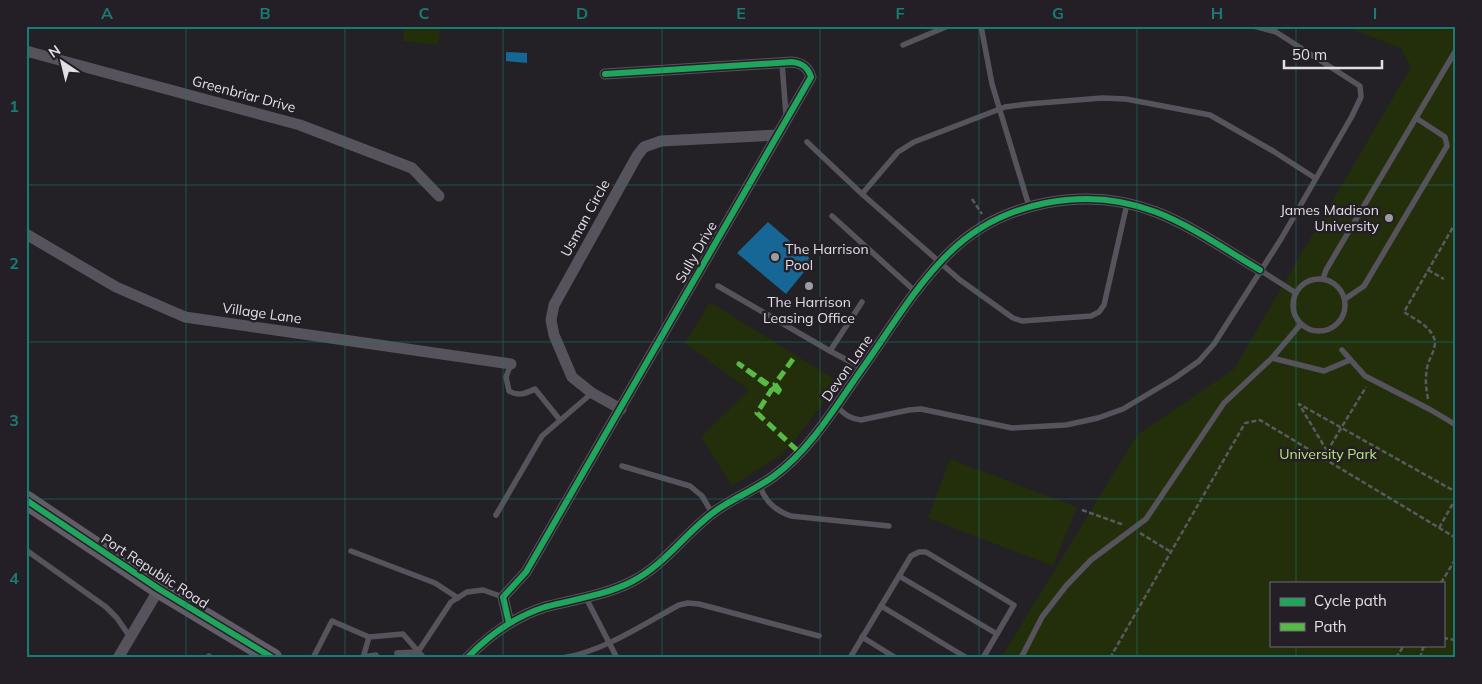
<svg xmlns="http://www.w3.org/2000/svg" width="1482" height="684" viewBox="0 0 1482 684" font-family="Mulish,sans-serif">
<rect width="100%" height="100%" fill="#232125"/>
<g fill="#232f0a" fill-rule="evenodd">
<polygon points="404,26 440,26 438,45 403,41"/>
<path d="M1343,26H1456V658H1001L1137,435L1234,369L1411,67L1401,48ZM1271,583H1443V645H1271Z"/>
<polygon points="710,302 839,382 794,441 779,456 732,486 701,437 749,390 685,343"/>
<polygon points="950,459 1077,507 1053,566 928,518"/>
</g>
<g fill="#166796">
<polygon points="506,52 527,53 527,63 506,61"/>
<polygon points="768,222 813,261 786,294 737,253"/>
</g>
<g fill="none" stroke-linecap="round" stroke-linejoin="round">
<g stroke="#5b585f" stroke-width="2.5" stroke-dasharray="5 2.5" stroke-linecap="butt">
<polyline points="972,199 982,214"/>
<polyline points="1428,270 1444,279"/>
<path d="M1428,399C1426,388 1425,379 1427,368C1429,356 1440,346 1432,334C1426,324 1413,318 1404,312L1456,222"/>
<polyline points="1327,451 1299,404 1456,492"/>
<polyline points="1323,458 1366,387"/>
<polyline points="1082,510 1124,525"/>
<polyline points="1439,528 1456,498"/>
<polyline points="1140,533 1171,552"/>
<polyline points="1441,583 1456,558"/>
<polyline points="1443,638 1456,640"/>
<polyline points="1110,658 1245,423 1260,420 1456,538"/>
<polyline points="1396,658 1404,645"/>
<polyline points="1420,658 1423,648 1427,645"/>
</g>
<g stroke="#57535c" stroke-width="5.5">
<polyline points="981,26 992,84 1029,206"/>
<polyline points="903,45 948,26"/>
<polyline points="782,63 786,115"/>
<polyline points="807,142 862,194 960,280 1013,318 1022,321 1091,316 1099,312 1104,305 1127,204"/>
<polyline points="862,194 898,152 914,142 1005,107 1028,104 1102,98 1126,99 1210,115 1273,151 1315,178"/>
<polyline points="832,216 916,292"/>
<polyline points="1260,270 1296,293"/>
<circle cx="1319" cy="305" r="26"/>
<polyline points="1323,279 1326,270 1456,50"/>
<polyline points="718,286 830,351 862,368"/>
<polyline points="1345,299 1364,286 1447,146 1445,137 1416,118"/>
<polyline points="1342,350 1365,376 1431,410 1456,425"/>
<polyline points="830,351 862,302"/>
<polyline points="1272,358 1324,371 1350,360"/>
<path d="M511,364L506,377L509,391C519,397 526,393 535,389L560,420"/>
<path d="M836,406C844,413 849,419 861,420L909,410L921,409L1012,428L1066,425L1098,418L1123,409L1175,378L1199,361L1214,344L1281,239L1352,116L1361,97L1360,86L1276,32L1254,26"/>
<polyline points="622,466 690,486 702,496 712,513"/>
<path d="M760,486C765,502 776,511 791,516L889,526"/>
<polyline points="496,515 542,436 592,393"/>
<polyline points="26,550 106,607 117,618 130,637"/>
<polyline points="351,551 435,583 458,598"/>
<polyline points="899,576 997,634"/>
<polyline points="586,598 617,658"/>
<polyline points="881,606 967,658"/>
<polyline points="862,637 896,658"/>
<polyline points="397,653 417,652"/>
<polyline points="363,657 376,655"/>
<polyline points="209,658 209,656"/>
<polyline points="313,658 332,621 369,637"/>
<polyline points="363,658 369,637 403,634 424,658"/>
<polyline points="414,658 451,602 467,592 483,590 503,597"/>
<path d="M562,658C605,651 642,625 679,605L688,603L699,604L819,636"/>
<polyline points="850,658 911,556 919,552 926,552 1014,605 983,658"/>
<polyline points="1021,658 1042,617 1066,586 1091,560 1146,519 1224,403 1272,358 1301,324"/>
</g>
<g stroke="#57535c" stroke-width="11">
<polyline points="26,51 300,125 412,168 439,196"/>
<polyline points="26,234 116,287 185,317 511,364"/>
<polyline points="621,409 592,393 572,377 554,335 551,320 554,305 637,156 644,147 661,141 777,135"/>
<path d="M509,623L503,597L526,572L811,77C808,67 802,63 792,62L605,74"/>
<polyline points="118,658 159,589"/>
<path d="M467,658C489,635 514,617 545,607C574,599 603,596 631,582C665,565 684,534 714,512C733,498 755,490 774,476C811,449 835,407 862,369C889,331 914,288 948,254C1001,201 1086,185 1156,212C1192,226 1226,250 1260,270"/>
</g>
<polyline stroke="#615c68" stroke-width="19" points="26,500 159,589 273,658"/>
<polyline stroke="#58b947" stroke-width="5" stroke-dasharray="10 5" stroke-linecap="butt" points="793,359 775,384 782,394 739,364 772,389 757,413 800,453"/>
<defs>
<g id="cycleway">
<polyline points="26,500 159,589 273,658"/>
<path d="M509,623L503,597L526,572L811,77C808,67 802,63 792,62L605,74"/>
<path d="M467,658C489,635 514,617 545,607C574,599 603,596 631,582C665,565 684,534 714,512C733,498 755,490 774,476C811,449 835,407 862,369C889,331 914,288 948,254C1001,201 1086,185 1156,212C1192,226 1226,250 1260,270"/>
</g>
</defs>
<use href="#cycleway" stroke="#241f27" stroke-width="9"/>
<use href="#cycleway" stroke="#20a55d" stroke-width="6"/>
</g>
<path fill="none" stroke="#1a7b74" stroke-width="1" stroke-opacity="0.55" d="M186,26V658M345,26V658M503,26V658M662,26V658M820,26V658M979,26V658M1137,26V658M1296,26V583M26,185H1456M26,342H1456M26,499H1456M1296,645V658"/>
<g fill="#9e9ca1" stroke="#241f27" stroke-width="2">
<circle cx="1389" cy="218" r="5"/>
<circle cx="775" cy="257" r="5"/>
<circle cx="809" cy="286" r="5"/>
</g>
<g text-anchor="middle" stroke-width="5" stroke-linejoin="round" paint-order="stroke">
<g font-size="14" fill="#e1dee4" stroke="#241f27">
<text transform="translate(244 94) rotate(15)" y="5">Greenbriar Drive</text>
<text transform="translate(585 218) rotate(-61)" y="5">Usman Circle</text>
<text transform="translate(696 252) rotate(-60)" y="5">Sully Drive</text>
<text transform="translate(262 313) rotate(8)" y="5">Village Lane</text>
<text transform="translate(847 368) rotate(-55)" y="5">Devon Lane</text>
<text transform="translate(155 571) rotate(33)" y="5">Port Republic Road</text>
</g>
<g font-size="14" fill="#e1dee4" stroke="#241f27" text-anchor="end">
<text x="1379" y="215">James Madison<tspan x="1379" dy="16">University</tspan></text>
<text x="785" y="254" text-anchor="start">The Harrison<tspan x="785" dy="16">Pool</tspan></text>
<text x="809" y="307" text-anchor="middle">The Harrison<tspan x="809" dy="16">Leasing Office</tspan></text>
</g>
<g font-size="14" fill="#bce57a" stroke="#241f27">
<text x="1328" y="459">University Park</text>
</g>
</g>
<rect width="1482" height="684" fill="none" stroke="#241f27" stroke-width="55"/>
<rect x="1270" y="582" width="175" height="65" fill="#241f27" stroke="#706b73"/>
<rect x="1280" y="598" width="25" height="8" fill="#20a55d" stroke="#706b73"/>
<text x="1314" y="606" font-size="15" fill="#e1dee4">Cycle path</text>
<rect x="1280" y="623" width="25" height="8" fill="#58b947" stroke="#706b73"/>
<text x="1314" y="632" font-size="15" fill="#e1dee4">Path</text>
<g transform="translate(62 62) rotate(325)" stroke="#241f27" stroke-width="4" paint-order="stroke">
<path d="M0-4L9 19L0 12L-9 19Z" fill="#e1dee4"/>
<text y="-8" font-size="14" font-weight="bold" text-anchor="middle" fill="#e1dee4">N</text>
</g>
<path d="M1284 60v8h98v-8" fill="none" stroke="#e1dee4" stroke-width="2.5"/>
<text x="1292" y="60" font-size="15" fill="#e1dee4" stroke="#241f27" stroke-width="4" paint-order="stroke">50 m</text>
<rect x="28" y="28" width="1426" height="628" fill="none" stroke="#1a7b74" stroke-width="2"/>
<g font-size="16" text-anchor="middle" font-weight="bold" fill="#1a7b74">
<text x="107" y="19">A</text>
<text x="265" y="19">B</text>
<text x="424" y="19">C</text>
<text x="582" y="19">D</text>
<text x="741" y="19">E</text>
<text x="900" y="19">F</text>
<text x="1058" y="19">G</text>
<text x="1217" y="19">H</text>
<text x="1375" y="19">I</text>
<text x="14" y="112">1</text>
<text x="14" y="269">2</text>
<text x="14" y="426">3</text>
<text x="14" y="584">4</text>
</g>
</svg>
